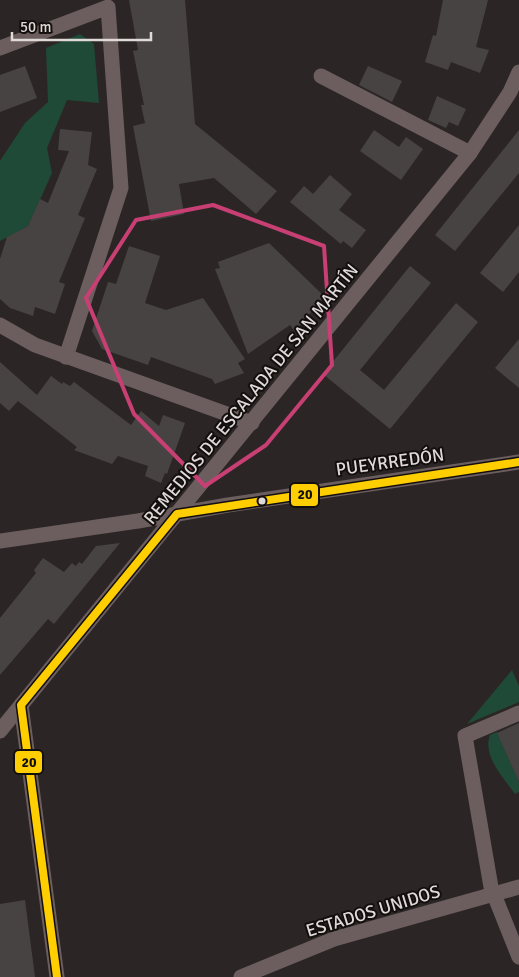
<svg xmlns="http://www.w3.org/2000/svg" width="519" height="977" viewBox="0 0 519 977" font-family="Signika,sans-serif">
<rect width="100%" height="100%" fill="#2b2625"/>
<g fill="#1f4a37">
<polygon points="80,34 94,44 99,103 67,100 47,148 52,173 28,226 0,241 0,161 25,123 48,102 46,48"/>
<polygon points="512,670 519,686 519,702 467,724"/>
<path d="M497,732L519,782V792L515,794C504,778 482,756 490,735Z"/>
</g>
<g fill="#474342">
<polygon points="129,0 185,0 195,124 277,191 256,214 214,178 179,184 184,214 151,221 133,126 145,123 141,105 144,105 133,51 138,50"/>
<polygon points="443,0 488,0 476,47 489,50 480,73 451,62 448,70 425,62 433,35 436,36"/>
<polygon points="25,66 37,98 0,112 0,75"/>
<polygon points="368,66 402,81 392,102 359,85"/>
<polygon points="437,96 466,109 458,126 449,122 446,128 428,120"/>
<polygon points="60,129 92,132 88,165 97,169 78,215 85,218 59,282 65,284 55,314 35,307 33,316 10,308 0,299 0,259 7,237 28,226 40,199 48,203 69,151 58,150"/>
<polygon points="374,130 399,147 406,137 423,149 401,180 360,151"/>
<polygon points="519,130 519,173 455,251 435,235"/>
<polygon points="330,175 352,194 339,210 366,230 352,248 343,241 341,244 290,202 304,186 313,194"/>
<polygon points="519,225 519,272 503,292 480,273"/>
<polygon points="269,243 324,296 295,332 290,325 248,354 215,269 220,268 218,262"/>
<polygon points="129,246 160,256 145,303 166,310 203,298 245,359 238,363 244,373 215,384 212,379 151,357 148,365 102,349 92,331 108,282 116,284"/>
<polygon points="410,266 431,283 360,370 384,390 456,303 478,322 390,429 323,374"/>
<polygon points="519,339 519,388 495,368"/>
<polygon points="0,362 37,395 51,376 62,384 63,382 70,386 74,382 131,425 141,411 159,426 163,415 185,423 167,474 165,473 161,483 145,476 148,466 118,456 112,464 74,450 77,447 18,401 9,411 0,403"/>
<polygon points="120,543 54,624 48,619 0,675 0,618 36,573 34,570 43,558 64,572 72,563 76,566 79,562 82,564 96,546"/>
<polygon points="519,723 519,782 497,733"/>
<polygon points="25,900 35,977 0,977 0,904"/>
</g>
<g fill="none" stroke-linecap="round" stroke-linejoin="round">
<g stroke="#6c5e5e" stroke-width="15">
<polyline points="0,48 108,7 121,188 66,357"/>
<polyline points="321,76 470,153"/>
<polyline points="0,325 35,345 252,423"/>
<polyline points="0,541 138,521 228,505 519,462"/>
<polyline points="21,705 57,977"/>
<polyline points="519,713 465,736 491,887 519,957"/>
<polyline points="0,731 470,153 510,92 519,72"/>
<polyline points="241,977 334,939 519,887"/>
</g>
<defs>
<polyline id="bus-1" points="57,977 21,705 177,514 519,462"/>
</defs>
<use href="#bus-1" stroke="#130f0e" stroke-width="11"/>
<use href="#bus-1" stroke="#ffce00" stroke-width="8"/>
</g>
<path fill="none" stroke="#c83f74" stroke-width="4" stroke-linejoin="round" d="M213,205L324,246L332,365L266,445L205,486L134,414L86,298L136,220Z"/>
<circle fill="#dfd9d7" stroke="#130f0e" stroke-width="2" cx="262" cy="501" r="4.5"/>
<g text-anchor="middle" stroke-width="4" stroke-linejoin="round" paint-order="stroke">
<g font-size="18" fill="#dfd9d7" stroke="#130f0e">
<text transform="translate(251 394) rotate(-51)" y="6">REMEDIOS DE ESCALADA DE SAN MARTÍN</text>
<text transform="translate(390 462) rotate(-8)" y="6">PUEYRREDÓN</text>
<text transform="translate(373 911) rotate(-17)" y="6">ESTADOS UNIDOS</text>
</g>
</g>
<g stroke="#130f0e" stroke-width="2">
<rect x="290" y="483" width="29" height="24" rx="5" fill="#ffce00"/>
<rect x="14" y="750" width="29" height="24" rx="5" fill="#ffce00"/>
</g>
<g font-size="14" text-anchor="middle" font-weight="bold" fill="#111">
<text x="305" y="499">20</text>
<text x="29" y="767">20</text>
</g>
<path d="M12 32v8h139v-8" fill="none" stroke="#dfd9d7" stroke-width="2.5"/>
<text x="20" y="32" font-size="15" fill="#dfd9d7" stroke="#130f0e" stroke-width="4" paint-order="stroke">50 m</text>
</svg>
